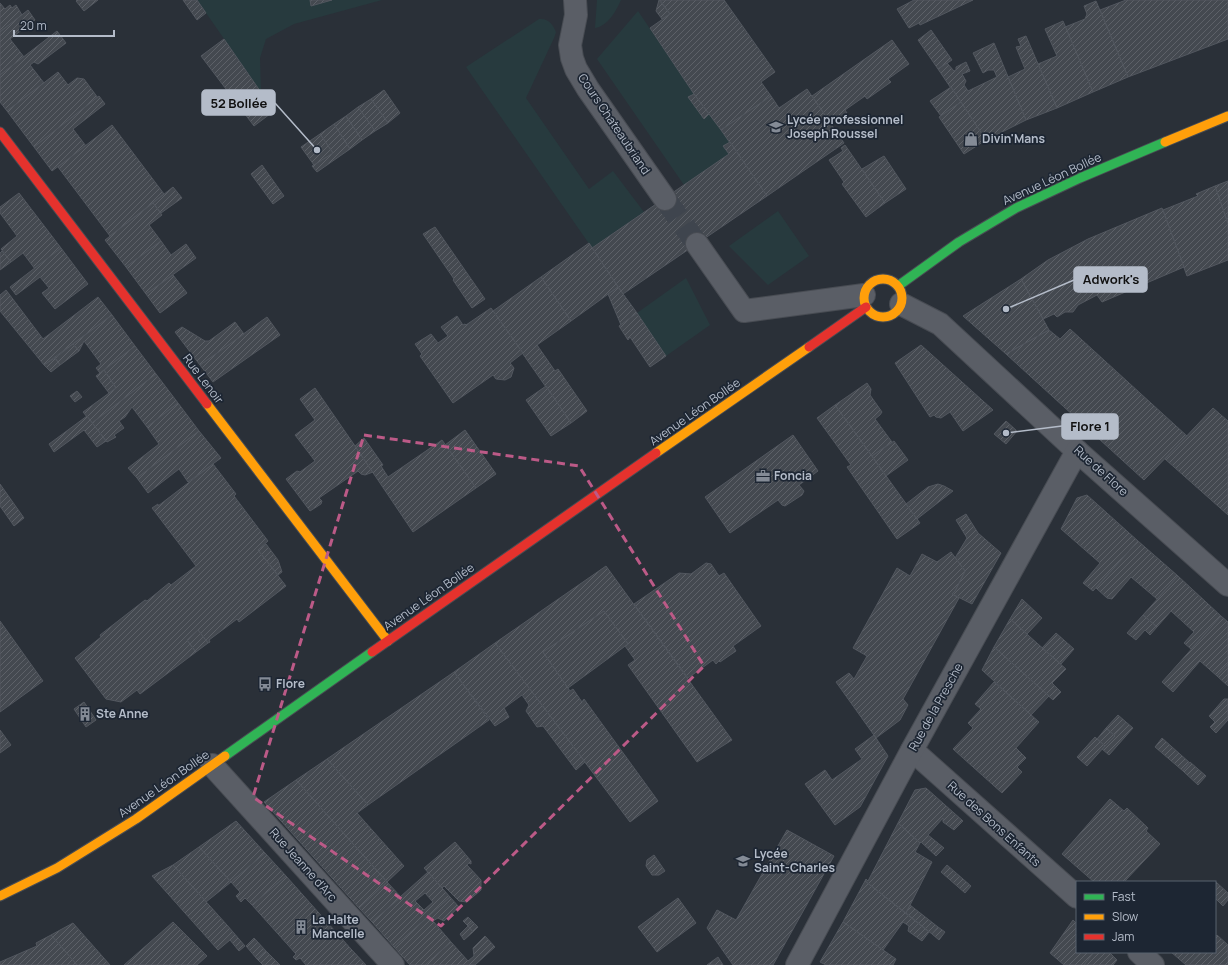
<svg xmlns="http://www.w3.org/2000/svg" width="1228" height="965" viewBox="0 0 1228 965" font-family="Manrope,sans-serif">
<defs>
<pattern id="building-hatch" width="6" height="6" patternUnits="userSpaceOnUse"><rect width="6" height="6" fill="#444950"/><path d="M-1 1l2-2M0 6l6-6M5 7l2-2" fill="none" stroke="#5d6168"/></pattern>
</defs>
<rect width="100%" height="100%" fill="#2a3038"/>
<g fill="#273a3e">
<polygon points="197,0 382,0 294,24 266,39 260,58 261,92"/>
<path d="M597,0H621C616,11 608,26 595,28Z"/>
<polygon points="638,11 694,94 689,97 704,118 709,114 730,142 724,146 729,154 684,185 597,59"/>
<path d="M539,19C548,18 553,24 556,32L554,38L526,98L589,189L613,171L644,212L592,248L466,67Z"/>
<polygon points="778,211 809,256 768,285 729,246"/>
<polygon points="686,278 710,325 666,356 637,313"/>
</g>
<g fill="url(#building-hatch)" stroke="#52575f" fill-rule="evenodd">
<polygon points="77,0 98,0 84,11 76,1"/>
<polygon points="183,0 197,0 206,13 197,20"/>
<polygon points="310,0 332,0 311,6"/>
<polygon points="659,0 670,14 662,19 656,11"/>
<polygon points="660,0 724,0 775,72 761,82 771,96 721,130 694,94 650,28 670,14"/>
<polygon points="914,0 973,0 920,25 919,23 909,28 897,9"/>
<polygon points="1126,0 1228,0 1228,39 1128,77 1100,10"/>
<polygon points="1096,1 1128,77 1093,92 1065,27 1085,19 1087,14 1084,6"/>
<polygon points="0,3 5,9 10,5 12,8 16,5 22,15 0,32"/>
<polygon points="28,10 35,20 10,39 24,57 0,75 0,32"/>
<polygon points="1063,21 1093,92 1057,108 1038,64 1057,56 1045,29"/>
<polygon points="931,30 952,60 938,69 918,40"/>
<polygon points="57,31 66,43 38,64 34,62 30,65 44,83 7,111 0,102 0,75"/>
<polygon points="1026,36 1057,108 1026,120 1008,77 1025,69 1016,47 1021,46 1018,39"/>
<polygon points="224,39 274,111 254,126 201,56"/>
<polygon points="892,40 909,64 888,79 891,82 867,99 865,96 845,110 847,113 831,124 812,96"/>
<polygon points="994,43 1026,120 986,140 938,69 947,63 954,71 956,70 956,67 966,62 970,71 962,74 966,81 964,85 968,91 997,77 994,70 988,70 983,73 973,53"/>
<polygon points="58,72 68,85 77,78 84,79 98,98 34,147 7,111"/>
<polygon points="951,87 961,102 941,116 930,101"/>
<polygon points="807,89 844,143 767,196 721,130 771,96 779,108"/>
<polygon points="384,90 400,113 388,123 371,99"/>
<polygon points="694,94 709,114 704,119 688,97"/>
<polygon points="99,96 105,104 73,129 86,146 52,171 34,147"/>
<polygon points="371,99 388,123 375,131 358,107"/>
<polygon points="961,102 986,140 964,154 939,117"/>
<polygon points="358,107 375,131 362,140 346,116"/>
<polygon points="346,116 362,140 350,149 334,124"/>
<polygon points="334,124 350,149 317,172 312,166 333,153 320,134"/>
<polygon points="112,125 164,194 110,236 58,167"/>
<polygon points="320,134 333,153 314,165 301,147"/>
<polygon points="730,142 767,196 623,294 592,248 729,154 723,146"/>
<polygon points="845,145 885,203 866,217 842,184 844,182 829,160 843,151 841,148"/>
<polygon points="884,156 906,189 885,203 862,169"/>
<polygon points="262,165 284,196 273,204 251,174"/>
<polygon points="1228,181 1228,224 1215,186"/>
<polygon points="1215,186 1228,224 1228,260 1187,276 1163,210 1198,196 1196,194"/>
<polygon points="173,187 182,198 161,213 153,203"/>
<polygon points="19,193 61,248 35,269 23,253 11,262 1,249 17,236 0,213 0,207"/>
<polygon points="153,203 162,215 149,225 161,241 126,267 105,240"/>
<polygon points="1162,208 1184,267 1102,302 1097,295 1078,305 1073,312 1065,312 1057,317 1054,314 1043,319 1021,279 1048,260 1088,239"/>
<polygon points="435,227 485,299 472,308 453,280 454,279 423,234"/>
<polygon points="161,241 171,255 186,244 196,258 146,294 126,267"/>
<polygon points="589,243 618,287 571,321 541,277"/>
<polygon points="61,248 88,284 55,309 42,293 49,288 40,277 16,295 10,287"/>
<polygon points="2,251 11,262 0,270 0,253"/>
<polygon points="173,275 187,293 160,313 146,294"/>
<polygon points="541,277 571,321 537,345 555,371 558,369 587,411 571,423 493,311"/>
<polygon points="1021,279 1049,330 1006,354 963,316"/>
<polygon points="618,287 637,313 621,325 608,294"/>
<polygon points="6,290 43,339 98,297 112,315 44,365 0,311 0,295"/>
<polygon points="491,308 523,353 510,363 514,368 511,377 505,380 496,379 493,375 453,403 420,356 422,354 415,344 431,334 438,343 448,336 441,327 457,316 463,325 465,324 466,325"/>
<polygon points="637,313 666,356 650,367 630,337 628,340 619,326"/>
<polygon points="112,315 135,346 100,373 96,368 101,364 84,341 79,351 73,344"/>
<polygon points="267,317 280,335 213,382 200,365"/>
<polygon points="235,322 244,334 200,365 175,332 182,327 205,341 209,341"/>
<polygon points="1070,329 1187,436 1144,480 1006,354 1049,330 1060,339"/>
<polygon points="73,344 79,351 60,365 55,358"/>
<polygon points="921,345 993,410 963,431 950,412 941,418 936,417 934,415 930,417 895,363"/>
<polygon points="135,346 156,374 92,423 83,412 116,388 104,370"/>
<polygon points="55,358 60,365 51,372 44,365"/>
<polygon points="104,370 116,388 109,393 96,376"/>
<polygon points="156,374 178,403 147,427 132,407 125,417 119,421 124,428 114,435 116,437 107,442 92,423"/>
<polygon points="867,383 871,389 870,395 882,412 880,415 875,419 892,442 872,456 835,405"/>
<polygon points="546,386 571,423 551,436 526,400"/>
<polygon points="315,388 373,472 365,475 361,474 358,471 319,498 322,501 321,504 310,511 286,479 297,471 300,472 315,461 295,435 315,420 300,399"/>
<polygon points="77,391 82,397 75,402 70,396"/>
<polygon points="178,403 199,431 137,478 128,468 159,444 147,427"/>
<polygon points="835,405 920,523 897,539 847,467 851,465 817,418"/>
<polygon points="1213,408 1228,421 1228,515 1165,459"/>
<polygon points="87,416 106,441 97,447 84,430 54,452 49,444"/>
<polygon points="1006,421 1017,431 1006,444 994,434"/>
<polygon points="465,430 496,474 476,488 445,445"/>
<polygon points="199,431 221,458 188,482 179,469 148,493 137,478"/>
<polygon points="793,435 818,471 799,485 804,491 802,495 785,506 782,505 778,500 730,533 705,497"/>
<polygon points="364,438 383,465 381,466 388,477 442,440 476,488 413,532 355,446"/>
<polygon points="894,441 908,460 886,476 872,456"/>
<polygon points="213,464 236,494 234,496 268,541 258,550 286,586 239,622 237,619 209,640 210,642 208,643 198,630 187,640 196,652 140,694 137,690 121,702 106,699 75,658 101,637 100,635 145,600 147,601 169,583 171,585 196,566 152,508 158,504 158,506"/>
<polygon points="0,484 24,518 14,526 0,506"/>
<polygon points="938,484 944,486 953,491 917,519 906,504 928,487"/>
<polygon points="1087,495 1138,541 1093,591 1083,583 1100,563 1061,529 1077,498"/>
<polygon points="966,514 978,533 1001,553 972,604 952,594 955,591 965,571 955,558 967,538 956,520"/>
<polygon points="1138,541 1178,576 1157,599 1131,577 1112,599 1107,598 1096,588"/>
<polygon points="266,544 278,560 282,572 278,575 258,550"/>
<polygon points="951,552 965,571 955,591 952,594 959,598 903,699 908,705 900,720 876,738 841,689 854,679 867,656 853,648 897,568 910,576 922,554 937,562"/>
<polygon points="706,563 711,564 719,576 724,573 761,626 733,646 736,651 720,662 719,661 716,664 713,660 688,678 634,604 679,573 691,574"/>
<polygon points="606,566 732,740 697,762 628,665 635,660 625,646 628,644 604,611 543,652 570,691 573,689 582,702 584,699 658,801 630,822 495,643"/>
<polygon points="1178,576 1221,616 1191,649 1184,643 1194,632 1171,611 1157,627 1143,615"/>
<polygon points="1022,599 1042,618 1027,634 1010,619"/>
<polygon points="604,611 628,644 568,688 543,652"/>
<polygon points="1143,615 1157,627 1150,635 1145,630 1136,640 1127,633"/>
<polygon points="1221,616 1228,622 1228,664 1217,676 1200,661 1173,692 1162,682"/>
<polygon points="1010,619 1066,669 1052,683 1061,692 1053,700 994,647"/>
<polygon points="0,621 43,681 0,712"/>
<polygon points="198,630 208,643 196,652 187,640"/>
<polygon points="1056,633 1074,649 1061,664 1042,648"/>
<polygon points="495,643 585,762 576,770 543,726 537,727 526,711 529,705 522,695 504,708 509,717 495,726 454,672"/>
<polygon points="994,647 1049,696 1031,715 982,670"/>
<polygon points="1228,664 1228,686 1217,676"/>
<polygon points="454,672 489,720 368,805 327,759"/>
<polygon points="849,673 854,679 841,689 836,682"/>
<polygon points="994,682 1039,722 1016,748 1026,758 1017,767 1022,772 1002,793 953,749 973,728 968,723 981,709 975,704"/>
<polygon points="1224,699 1228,699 1228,720 1216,733 1210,727 1215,722 1209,716"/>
<polygon points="84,702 96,720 86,727 74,709"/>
<polygon points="1118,715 1126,722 1115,736 1106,728"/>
<polygon points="1126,722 1133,728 1109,755 1102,749"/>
<polygon points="1106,728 1115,736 1105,746 1097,739"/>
<polygon points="0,730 11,745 0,753"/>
<polygon points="874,735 888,756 860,807 835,825 805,784 825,770 832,780 862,759 855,749"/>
<polygon points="1095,737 1105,746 1087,766 1077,757"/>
<polygon points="1162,738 1190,763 1183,771 1155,747"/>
<polygon points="327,759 368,805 357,813 404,866 387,882 296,780"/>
<polygon points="1190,762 1206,776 1198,785 1183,771"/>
<polygon points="296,780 387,882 359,908 264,802"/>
<polygon points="926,788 963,821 954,830 943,822 943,818 928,835 944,848 936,856 921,842 920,843 898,823 915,790"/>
<polygon points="1110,799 1124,811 1127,808 1148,828 1146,831 1160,844 1124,882 1094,882 1062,854"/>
<polygon points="236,821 265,853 231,882 199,847"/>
<polygon points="898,823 920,843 915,852 932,862 906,913 865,881 866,879 868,881"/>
<polygon points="787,830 834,856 773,965 733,965 707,928 717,910 736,920"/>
<polygon points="455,842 471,861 471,864 469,863 467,865 481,880 481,890 467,902 459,901 444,886 442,888 424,868"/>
<polygon points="199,847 231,882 206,902 173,865"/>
<polygon points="265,853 286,876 252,905 245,898 241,902 236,896 240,892 231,882"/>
<polygon points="654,855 665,871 659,875 652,875 646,866 647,860"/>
<polygon points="173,865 227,925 245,946 239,951 230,940 218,950 152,876"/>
<polygon points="947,865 971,886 965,893 941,872"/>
<path d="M428,872L450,897L394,947L372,922ZM425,893L433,902L424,910L415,901Z"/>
<polygon points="286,876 351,949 366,965 306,965 300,958 296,960 293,957 296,954 252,905"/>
<polygon points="865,881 929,932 922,941 908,931 909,926 903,922 883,950 843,922"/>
<polygon points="387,882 401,897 372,922 359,908"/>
<polygon points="1216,882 1228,893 1228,900 1223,906 1215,898 1215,884"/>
<polygon points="450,897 459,907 444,921 438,918 433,921 451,942 425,965 410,965 394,947"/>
<polygon points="678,898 696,923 657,952 638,927"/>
<polygon points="910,905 938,927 932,934 906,913"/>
<polygon points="468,917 473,922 468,926 463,921"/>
<polygon points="1073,920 1077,924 1077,952 1094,952 1084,965 1064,965 1050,953"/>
<polygon points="173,922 207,956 197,965 124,965"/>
<polygon points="473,922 478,927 473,932 468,926"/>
<polygon points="843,922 896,959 893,965 826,965 820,962"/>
<polygon points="73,923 110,965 77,965 51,935"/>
<polygon points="468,926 473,932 464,940 460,934"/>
<polygon points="938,927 945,932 939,940 932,934"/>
<polygon points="51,935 77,965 0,965 0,962 37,946 36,943"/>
<polygon points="1217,935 1228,945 1228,965 1189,965 1201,952 1215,952 1215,937"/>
<polygon points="485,936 495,947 475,965 425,965 451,942 468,961 474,956 473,948"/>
<polygon points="254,938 266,951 257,959 246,946"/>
<polygon points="266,951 280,965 263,965 257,959"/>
<polygon points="1094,952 1109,952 1117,960 1113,965 1084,965"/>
<polygon points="1171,952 1201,952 1189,965 1186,965"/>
<polygon points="718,957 723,965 707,965"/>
</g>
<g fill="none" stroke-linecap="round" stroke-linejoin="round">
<polyline stroke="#3f454e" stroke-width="22" stroke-dasharray="22 11" stroke-linecap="butt" points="665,199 697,244"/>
<defs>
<g id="street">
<polyline points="575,0 576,15 570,45 572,58 576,69 588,89 665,199"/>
<polyline points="697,244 744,311 864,295"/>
<polyline points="901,304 940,324 1077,451 1228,585"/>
<polyline points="912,750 1077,897"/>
<polyline points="212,765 393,965"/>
<polyline points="1139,952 1153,965"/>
<polyline points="797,965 912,750 1077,451"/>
</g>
<g id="fast">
<polyline points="898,286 959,242 1016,208 1080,178 1165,142"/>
<polyline points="225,756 372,652"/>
</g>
<g id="slow">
<polyline points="1165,142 1228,116"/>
<circle cx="883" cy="298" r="19"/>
<polyline points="207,404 388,641"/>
<polyline points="656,453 809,347"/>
<polyline points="0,896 57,868 136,819 225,756"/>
</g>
<g id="jam">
<polyline points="0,132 207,404"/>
<polyline points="809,347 866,307"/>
<polyline points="372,652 656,453"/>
</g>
</defs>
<use href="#street" stroke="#484c53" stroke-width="24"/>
<use href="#fast" stroke="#484c53" stroke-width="11"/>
<use href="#slow" stroke="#484c53" stroke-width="11"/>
<use href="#jam" stroke="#484c53" stroke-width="11"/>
<use href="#street" stroke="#5a5e66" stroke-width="22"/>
<use href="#fast" stroke="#30b455" stroke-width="9"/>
<use href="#slow" stroke="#ff9f0a" stroke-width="9"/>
<use href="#jam" stroke="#e5322d" stroke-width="9"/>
</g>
<path fill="none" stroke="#bc5a87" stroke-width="3" stroke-dasharray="8 5" stroke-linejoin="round" d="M364,435L579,466L704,666L441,926L253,797Z"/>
<defs>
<symbol id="school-bare" viewBox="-9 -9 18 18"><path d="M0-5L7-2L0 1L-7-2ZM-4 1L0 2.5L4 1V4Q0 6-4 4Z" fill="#848b96" stroke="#1d2633" stroke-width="2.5" paint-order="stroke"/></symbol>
<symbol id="shop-bare" viewBox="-9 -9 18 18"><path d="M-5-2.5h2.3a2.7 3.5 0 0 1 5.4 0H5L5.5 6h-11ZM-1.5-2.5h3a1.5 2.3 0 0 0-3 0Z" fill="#848b96" stroke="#1d2633" stroke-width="2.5" paint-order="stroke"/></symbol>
<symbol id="office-bare" viewBox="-9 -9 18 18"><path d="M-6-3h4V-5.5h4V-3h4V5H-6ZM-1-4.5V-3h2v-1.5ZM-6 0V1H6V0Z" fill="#848b96" stroke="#1d2633" stroke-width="2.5" paint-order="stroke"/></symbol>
<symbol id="bus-bare" viewBox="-9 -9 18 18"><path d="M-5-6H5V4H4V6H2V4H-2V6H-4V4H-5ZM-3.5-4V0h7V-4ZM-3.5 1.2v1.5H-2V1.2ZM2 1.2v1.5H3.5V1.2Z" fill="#848b96" stroke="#1d2633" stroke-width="2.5" paint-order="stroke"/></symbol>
<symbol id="building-bare" viewBox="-9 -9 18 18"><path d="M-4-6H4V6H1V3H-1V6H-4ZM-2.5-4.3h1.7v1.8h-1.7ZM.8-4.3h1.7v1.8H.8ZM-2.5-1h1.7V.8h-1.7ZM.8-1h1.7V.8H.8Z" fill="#848b96" stroke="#1d2633" stroke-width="2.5" paint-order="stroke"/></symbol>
</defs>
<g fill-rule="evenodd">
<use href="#school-bare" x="766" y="117" width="20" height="20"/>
<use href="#shop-bare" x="961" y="129" width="20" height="20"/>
<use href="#office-bare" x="753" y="466" width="20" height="20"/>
<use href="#bus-bare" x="255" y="674" width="20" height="20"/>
<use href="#building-bare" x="75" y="704" width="20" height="20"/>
<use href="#school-bare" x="733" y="851" width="20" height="20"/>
<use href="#building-bare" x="291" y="917" width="20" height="20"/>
</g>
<g text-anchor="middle" stroke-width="3.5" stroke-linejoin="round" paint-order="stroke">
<g font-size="12" font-weight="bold" fill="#b4bcc9" stroke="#1d2633" text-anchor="start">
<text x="787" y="124">Lycée professionnel<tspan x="787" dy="14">Joseph Roussel</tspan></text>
<text x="982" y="143">Divin'Mans</text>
<text x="774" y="480">Foncia</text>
<text x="276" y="688">Flore</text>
<text x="96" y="718">Ste Anne</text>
<text x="754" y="858">Lycée<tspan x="754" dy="14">Saint-Charles</tspan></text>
<text x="312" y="924">La Halte<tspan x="312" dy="14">Mancelle</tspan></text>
</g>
<g font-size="12" fill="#b4bcc9" stroke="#1d2633">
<text transform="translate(614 124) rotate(56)" y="4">Cours Chateaubriand</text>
<text transform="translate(1052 179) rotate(-25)" y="4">Avenue Léon Bollée</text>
<text transform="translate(203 379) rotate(53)" y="4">Rue Lenoir</text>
<text transform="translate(695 412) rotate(-35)" y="4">Avenue Léon Bollée</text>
<text transform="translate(1101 471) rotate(42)" y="4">Rue de Flore</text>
<text transform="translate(429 597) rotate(-35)" y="4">Avenue Léon Bollée</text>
<text transform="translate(936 707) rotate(-61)" y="4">Rue de la Presche</text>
<text transform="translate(164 784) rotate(-35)" y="4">Avenue Léon Bollée</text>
<text transform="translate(994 824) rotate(42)" y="4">Rue des Bons Enfants</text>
<text transform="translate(303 865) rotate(48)" y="4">Rue Jeanne d'Arc</text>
</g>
</g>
<path fill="none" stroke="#b4bcc9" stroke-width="1.5" d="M317 150L275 103M1006 309L1074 280M1006 433L1062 426"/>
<g fill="#b4bcc9" stroke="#1d2633" stroke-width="1.5">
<circle cx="317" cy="150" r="4"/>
<circle cx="1006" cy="309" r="4"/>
<circle cx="1006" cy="433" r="4"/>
</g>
<g fill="#b4bcc9" stroke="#b4bcc9" stroke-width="1.5">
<rect x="202" y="90" width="73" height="25" rx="4"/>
<rect x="1074" y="267" width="73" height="25" rx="4"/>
<rect x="1062" y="414" width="56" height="25" rx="4"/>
</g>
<g font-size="13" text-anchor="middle" font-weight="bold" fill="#111">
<text x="239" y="108">52 Bollée</text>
<text x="1111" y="284">Adwork's</text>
<text x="1090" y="431">Flore 1</text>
</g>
<rect x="1076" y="881" width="140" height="72" fill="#1d2633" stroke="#59626f"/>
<rect x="1084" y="894" width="20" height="6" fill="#30b455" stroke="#59626f"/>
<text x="1112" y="901" font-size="12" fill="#b4bcc9">Fast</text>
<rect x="1084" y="914" width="20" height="6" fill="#ff9f0a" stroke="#59626f"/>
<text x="1112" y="921" font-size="12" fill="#b4bcc9">Slow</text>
<rect x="1084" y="934" width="20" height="6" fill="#e5322d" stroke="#59626f"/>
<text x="1112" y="941" font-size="12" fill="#b4bcc9">Jam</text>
<path d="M14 30v6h100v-6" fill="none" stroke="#b4bcc9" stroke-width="2"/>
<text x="20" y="30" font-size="12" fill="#b4bcc9" stroke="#1d2633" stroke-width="3" paint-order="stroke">20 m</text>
</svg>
